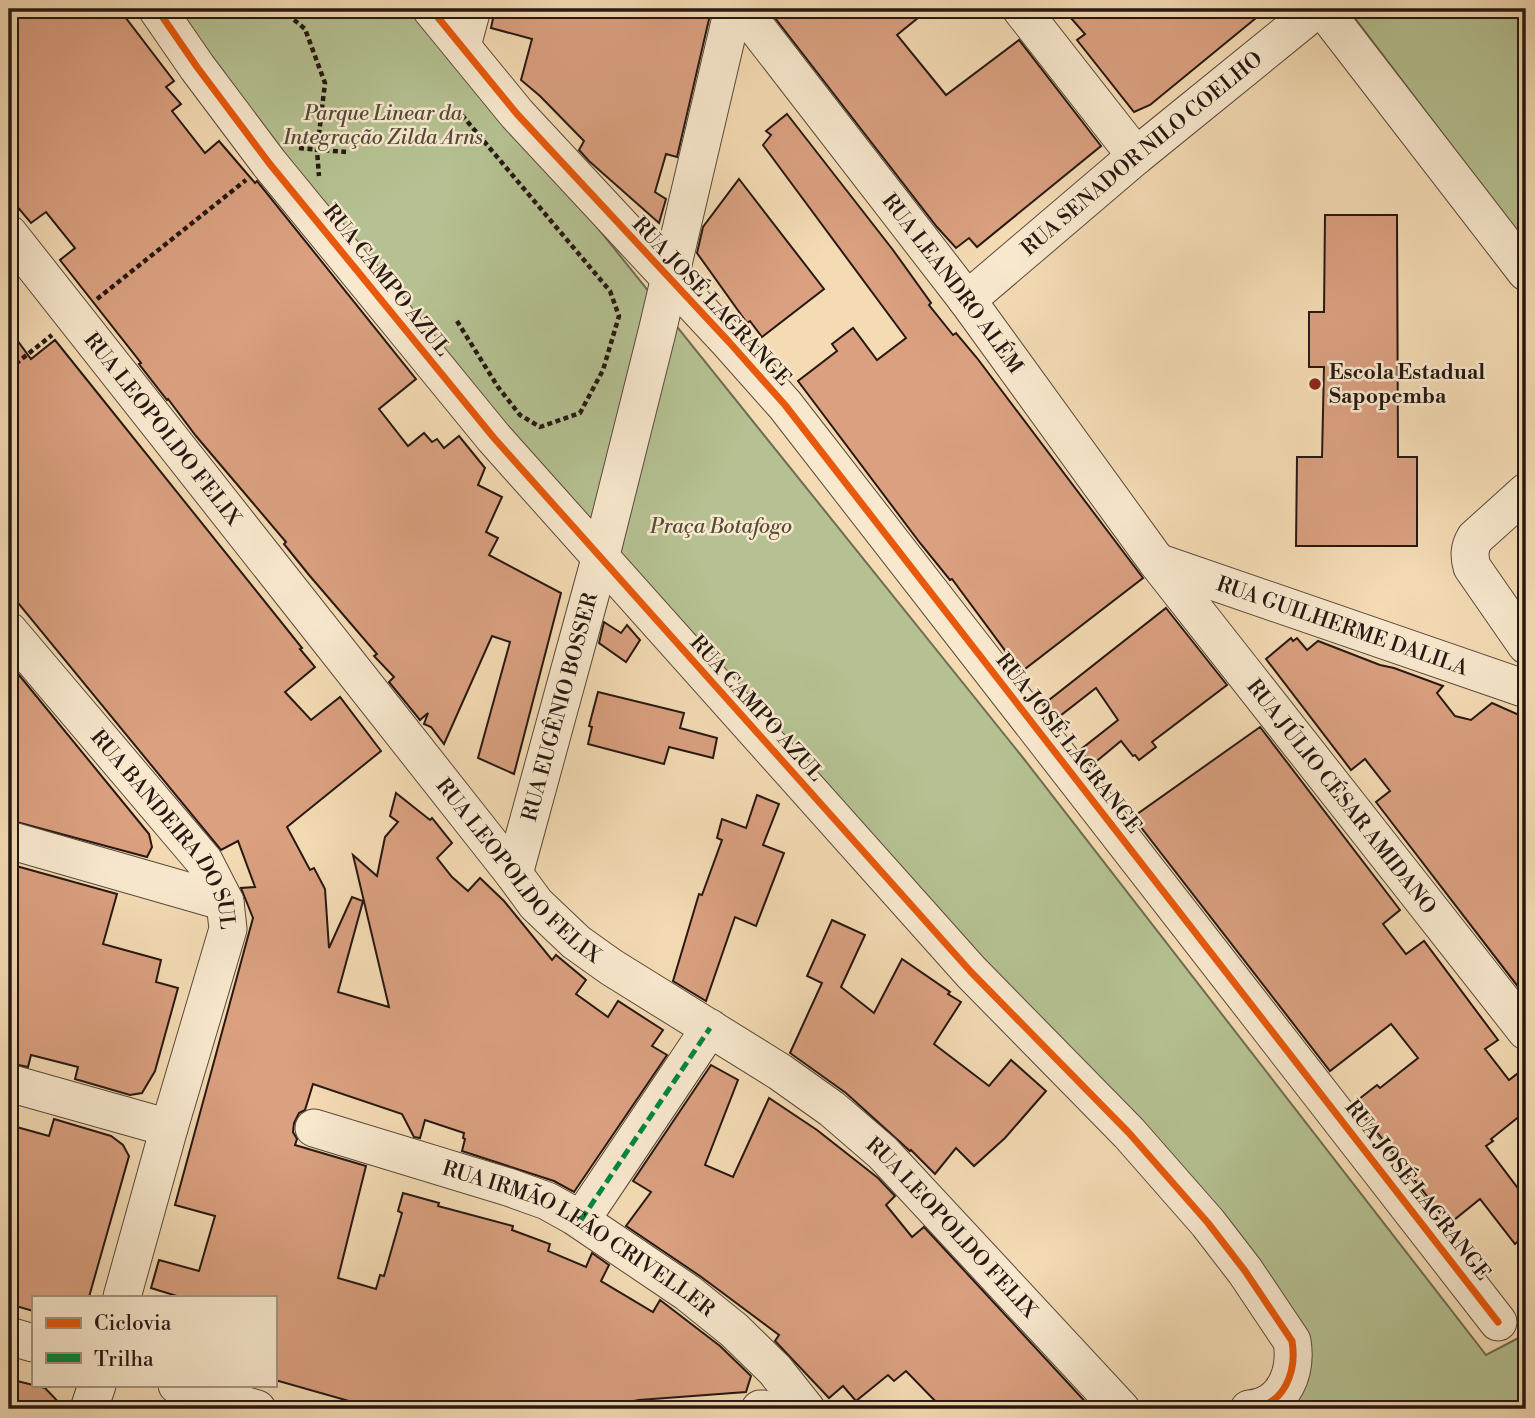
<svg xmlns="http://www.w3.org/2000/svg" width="1535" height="1418" viewBox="0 0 1535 1418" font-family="'Libre Bodoni',serif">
<rect width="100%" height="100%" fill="#f4dbb4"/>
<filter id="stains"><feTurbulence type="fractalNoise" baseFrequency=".00286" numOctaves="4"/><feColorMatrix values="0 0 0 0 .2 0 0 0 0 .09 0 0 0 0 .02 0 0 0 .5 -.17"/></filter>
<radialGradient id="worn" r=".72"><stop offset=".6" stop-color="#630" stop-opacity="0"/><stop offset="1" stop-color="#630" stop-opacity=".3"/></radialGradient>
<g fill="#b5c192" stroke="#6e6c52" stroke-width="2">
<polygon points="167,9 422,9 1024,759 1486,1355 1526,1334 1526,1409 1280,1409 1303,1365 1138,1128 606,552"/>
<polygon points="1348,9 1526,9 1526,244"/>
</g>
<g fill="#daa080" stroke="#271812" stroke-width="2">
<polygon points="9,9 119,9 174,81 166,87 181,104 172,111 205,153 219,141 255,183 257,181 416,379 379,409 408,446 424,433 432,442 437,439 444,448 459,436 485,468 478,485 502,497 486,532 498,538 489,555 561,593 514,774 478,758 510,642 492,636 444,744 431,727 424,724 428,713 420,720 389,682 394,677 374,656 377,654 309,575 284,544 286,542 196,436 168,399 167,400 139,364 141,363 60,260 75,248 46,212 31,223 9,197"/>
<polygon points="495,9 688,9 710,15 677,157 666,154 655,192 666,199 659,223 589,161 579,150 584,141 540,96 521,80 532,39 491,28"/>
<polygon points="768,9 929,9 897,35 946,95 1019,40 1101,146 977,247 969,238 956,248 937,227"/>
<polygon points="1063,9 1267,9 1150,105 1134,112 1077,40 1085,34"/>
<polygon points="787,114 893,250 931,303 929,305 953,335 956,333 977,358 1143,578 1021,672 952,579 950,580 920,543 798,381 837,351 832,344 853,328 877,360 906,338 763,145 771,135 766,131"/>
<polygon points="739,179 824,289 762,337 750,321 747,323 697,253 703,227"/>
<polygon points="1325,215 1397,215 1398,457 1417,457 1417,546 1296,546 1297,457 1322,457 1324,367 1309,367 1309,312 1324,312"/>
<polygon points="9,329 31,359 55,340 302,648 300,649 315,667 285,692 311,720 340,697 381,751 287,827 310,870 314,868 325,889 329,948 352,897 363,901 338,992 389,1007 353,855 377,876 385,837 398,822 390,816 396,793 430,820 432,818 452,843 437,858 452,877 468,891 480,878 504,901 552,960 556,955 586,980 576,994 608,1017 618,1001 663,1030 652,1046 667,1055 574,1192 554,1181 462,1151 465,1139 463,1138 464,1133 425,1120 420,1138 414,1137 402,1114 313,1084 305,1110 299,1113 294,1123 293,1132 297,1139 295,1145 366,1166 338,1278 376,1289 380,1275 384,1276 402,1213 398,1211 403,1193 439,1203 438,1206 513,1226 512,1230 550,1244 548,1251 586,1267 592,1253 609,1265 601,1281 653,1312 660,1300 720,1346 751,1376 746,1392 639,1400 613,1405 613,1409 377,1409 275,1380 275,1297 180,1297 151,1288 159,1260 199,1271 215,1216 175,1205 253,918 241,888 255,887 238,841 221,850 9,592"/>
<polygon points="1166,608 1227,685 1152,742 1156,747 1139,760 1135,755 1133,756 1121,741 1092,765 1080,750 1118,720 1096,688 1056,719 1044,704"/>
<polygon points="604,622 621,633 627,625 640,640 626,662 599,643"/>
<polygon points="1291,638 1293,641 1297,638 1307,650 1318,641 1380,665 1394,668 1443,686 1437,693 1455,716 1471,720 1492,703 1526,718 1526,997 1376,802 1390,791 1365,759 1351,770 1266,659"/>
<polygon points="19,675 149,834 152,847 147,857 9,820 9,685 14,688"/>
<polygon points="598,692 684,713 680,728 717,738 713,758 669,747 664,764 588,744 592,727 589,726"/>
<polygon points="1260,727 1400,910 1383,924 1406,954 1424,941 1498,1040 1485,1049 1509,1080 1526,1067 1526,1111 1491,1139 1493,1141 1486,1146 1526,1199 1526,1234 1515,1244 1480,1199 1449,1224 1354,1103 1377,1085 1380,1088 1418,1058 1391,1024 1330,1071 1133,817"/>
<polygon points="757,795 779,804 763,845 784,853 756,926 735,917 706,1001 673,981 699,894 702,895 722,840 717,838 722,819 746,828"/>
<polygon points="9,864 117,894 103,944 161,960 156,982 178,988 155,1071 142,1093 130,1095 75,1079 78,1067 31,1055 28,1067 9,1063"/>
<polygon points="832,920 865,935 841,987 874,1013 902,959 950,992 948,994 961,1002 934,1044 989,1086 1011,1060 1046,1091 1005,1138 974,1166 956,1148 935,1174 911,1150 910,1151 846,1093 790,1053 822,983 807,976"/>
<polygon points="711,1065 738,1080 705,1165 733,1177 769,1098 817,1130 878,1178 895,1196 886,1205 912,1237 924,1227 1092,1409 952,1409 947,1403 942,1408 906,1371 894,1381 888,1375 856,1401 843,1386 829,1398 775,1341 779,1335 700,1276 626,1226 651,1192 633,1181"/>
<polygon points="54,1119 111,1136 123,1145 129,1156 89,1297 33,1297 33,1311 9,1304 9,1208 14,1189 9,1187 9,1140 13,1126 49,1136"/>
<polygon points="9,1379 45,1388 65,1409 9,1409"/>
</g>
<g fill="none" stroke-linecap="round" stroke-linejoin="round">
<defs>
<g id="minor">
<path d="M157,9L197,67L269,163L494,438L971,972L1129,1133L1208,1223L1245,1271L1292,1341C1297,1371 1285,1406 1249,1409"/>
<polyline points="431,9 517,114 729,342 785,405 1498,1322"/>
<path id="s1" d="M742,9L967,300L1157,562L1526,1031"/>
<polyline points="1021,9 1136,156"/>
<polyline points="1323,9 1526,272"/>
<polyline points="462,46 472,9"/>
<path id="s2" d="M9,234L514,874L536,904L576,942L611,967L780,1072L832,1109L883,1153L1121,1409"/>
<path id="s3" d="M967,300L1136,156L1317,9"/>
<path d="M1526,492L1475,538C1469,548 1469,556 1472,567L1526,645"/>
<path id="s4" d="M1157,562L1526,689"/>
<path id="s5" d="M9,631L204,861L225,902L228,929L169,1128L122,1297"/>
<polyline points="9,840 225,902"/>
<path id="s6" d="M514,874L600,559L657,332L733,9"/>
<polyline points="9,1083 169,1128"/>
<path id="s7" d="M314,1128L508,1187L547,1201L574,1216L688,1293L734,1330L775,1370L806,1409"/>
<polyline points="581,1220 710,1028"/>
<polyline points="9,1336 33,1343"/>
<polyline points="177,1385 257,1409"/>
<polyline points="89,1409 97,1385"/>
<polyline points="760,1409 763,1409"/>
</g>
</defs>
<use href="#minor" stroke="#5a493a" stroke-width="39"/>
<g stroke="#271812" stroke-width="4.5" stroke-dasharray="5 3.5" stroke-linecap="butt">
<polyline points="281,9 305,29 325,83 317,151 319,176"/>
<polyline points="299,148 346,152"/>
<polyline points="97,299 246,180"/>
<polyline points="457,321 498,387 520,415 540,427 580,413 603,370 619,316 610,291 461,114"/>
<polyline points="9,369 52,335"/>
</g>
<use href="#minor" stroke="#f8e8ce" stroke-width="37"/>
<polyline stroke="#00873e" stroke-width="5" stroke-dasharray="10 5" stroke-linecap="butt" points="581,1220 710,1028"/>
<defs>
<g id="cycleway">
<path d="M157,9L197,67L269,163L494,438L971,972L1129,1133L1208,1223L1245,1271L1292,1341C1297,1371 1285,1406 1249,1409"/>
<polyline points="431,9 517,114 729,342 785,405 1498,1322"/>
</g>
</defs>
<use href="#cycleway" stroke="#f8e8ce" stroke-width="11"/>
<use href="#cycleway" stroke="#e8590c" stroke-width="7"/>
</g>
<circle fill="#8f2418" stroke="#f8e8ce" stroke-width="2.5" cx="1315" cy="384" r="7"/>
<g text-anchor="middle" stroke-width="5" stroke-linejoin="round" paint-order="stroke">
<g font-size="21" font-style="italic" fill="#524b38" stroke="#f8e8ce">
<text x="383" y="120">Parque Linear da<tspan x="383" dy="24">Integração Zilda Arns</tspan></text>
<text x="721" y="533">Praça Botafogo</text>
</g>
<g font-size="21" fill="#271812" stroke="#f8e8ce">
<text dy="7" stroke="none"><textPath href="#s3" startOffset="228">RUA SENADOR NILO COELHO</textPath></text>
<text transform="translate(387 280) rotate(51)" y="7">RUA CAMPO AZUL</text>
<text dy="7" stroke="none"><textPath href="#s1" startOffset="346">RUA LEANDRO ALÉM</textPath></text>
<text transform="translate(712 301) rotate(47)" y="7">RUA JOSÉ LAGRANGE</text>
<text dy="7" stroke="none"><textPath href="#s2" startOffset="248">RUA LEOPOLDO FELIX</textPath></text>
<text dy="7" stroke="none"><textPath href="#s4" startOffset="196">RUA GUILHERME DALILA</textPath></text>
<text dy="7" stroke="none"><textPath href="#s6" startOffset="173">RUA EUGÊNIO BOSSER</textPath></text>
<text transform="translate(757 708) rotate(48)" y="7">RUA CAMPO AZUL</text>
<text transform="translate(1069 743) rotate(52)" y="7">RUA JOSÉ LAGRANGE</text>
<text dy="7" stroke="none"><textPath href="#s1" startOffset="990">RUA JÚLIO CÉSAR AMIDANO</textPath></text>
<text dy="7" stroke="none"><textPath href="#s5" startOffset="254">RUA BANDEIRA DO SUL</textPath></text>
<text dy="7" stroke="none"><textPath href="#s2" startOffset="816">RUA LEOPOLDO FELIX</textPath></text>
<text transform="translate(1418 1190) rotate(52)" y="7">RUA JOSÉ LAGRANGE</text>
<text dy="7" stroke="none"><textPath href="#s2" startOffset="1382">RUA LEOPOLDO FELIX</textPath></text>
<text dy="7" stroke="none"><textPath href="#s7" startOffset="289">RUA IRMÃO LEÃO CRIVELLER</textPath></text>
</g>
<g font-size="21" font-weight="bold" fill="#271812" stroke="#f8e8ce" text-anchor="start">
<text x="1329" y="379">Escola Estadual<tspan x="1329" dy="24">Sapopemba</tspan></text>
</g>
</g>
<rect width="1535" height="1418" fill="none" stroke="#f4dbb4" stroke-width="35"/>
<rect x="10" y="10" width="1514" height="1397" fill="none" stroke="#271812" stroke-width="3.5"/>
<rect x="18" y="18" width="1500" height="1383" fill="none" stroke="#271812" stroke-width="2"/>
<rect x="32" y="1296" width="245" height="91" fill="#f8e8ce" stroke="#a49583" stroke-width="2"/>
<rect x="46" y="1318" width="35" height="10" fill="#e8590c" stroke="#a49583" stroke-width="2"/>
<text x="94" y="1330" font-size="21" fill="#271812">Ciclovia</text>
<rect x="46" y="1353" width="35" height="10" fill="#00873e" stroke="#a49583" stroke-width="2"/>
<text x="94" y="1366" font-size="21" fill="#271812">Trilha</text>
<rect width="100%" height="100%" filter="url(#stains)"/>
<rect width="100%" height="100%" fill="url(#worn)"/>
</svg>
